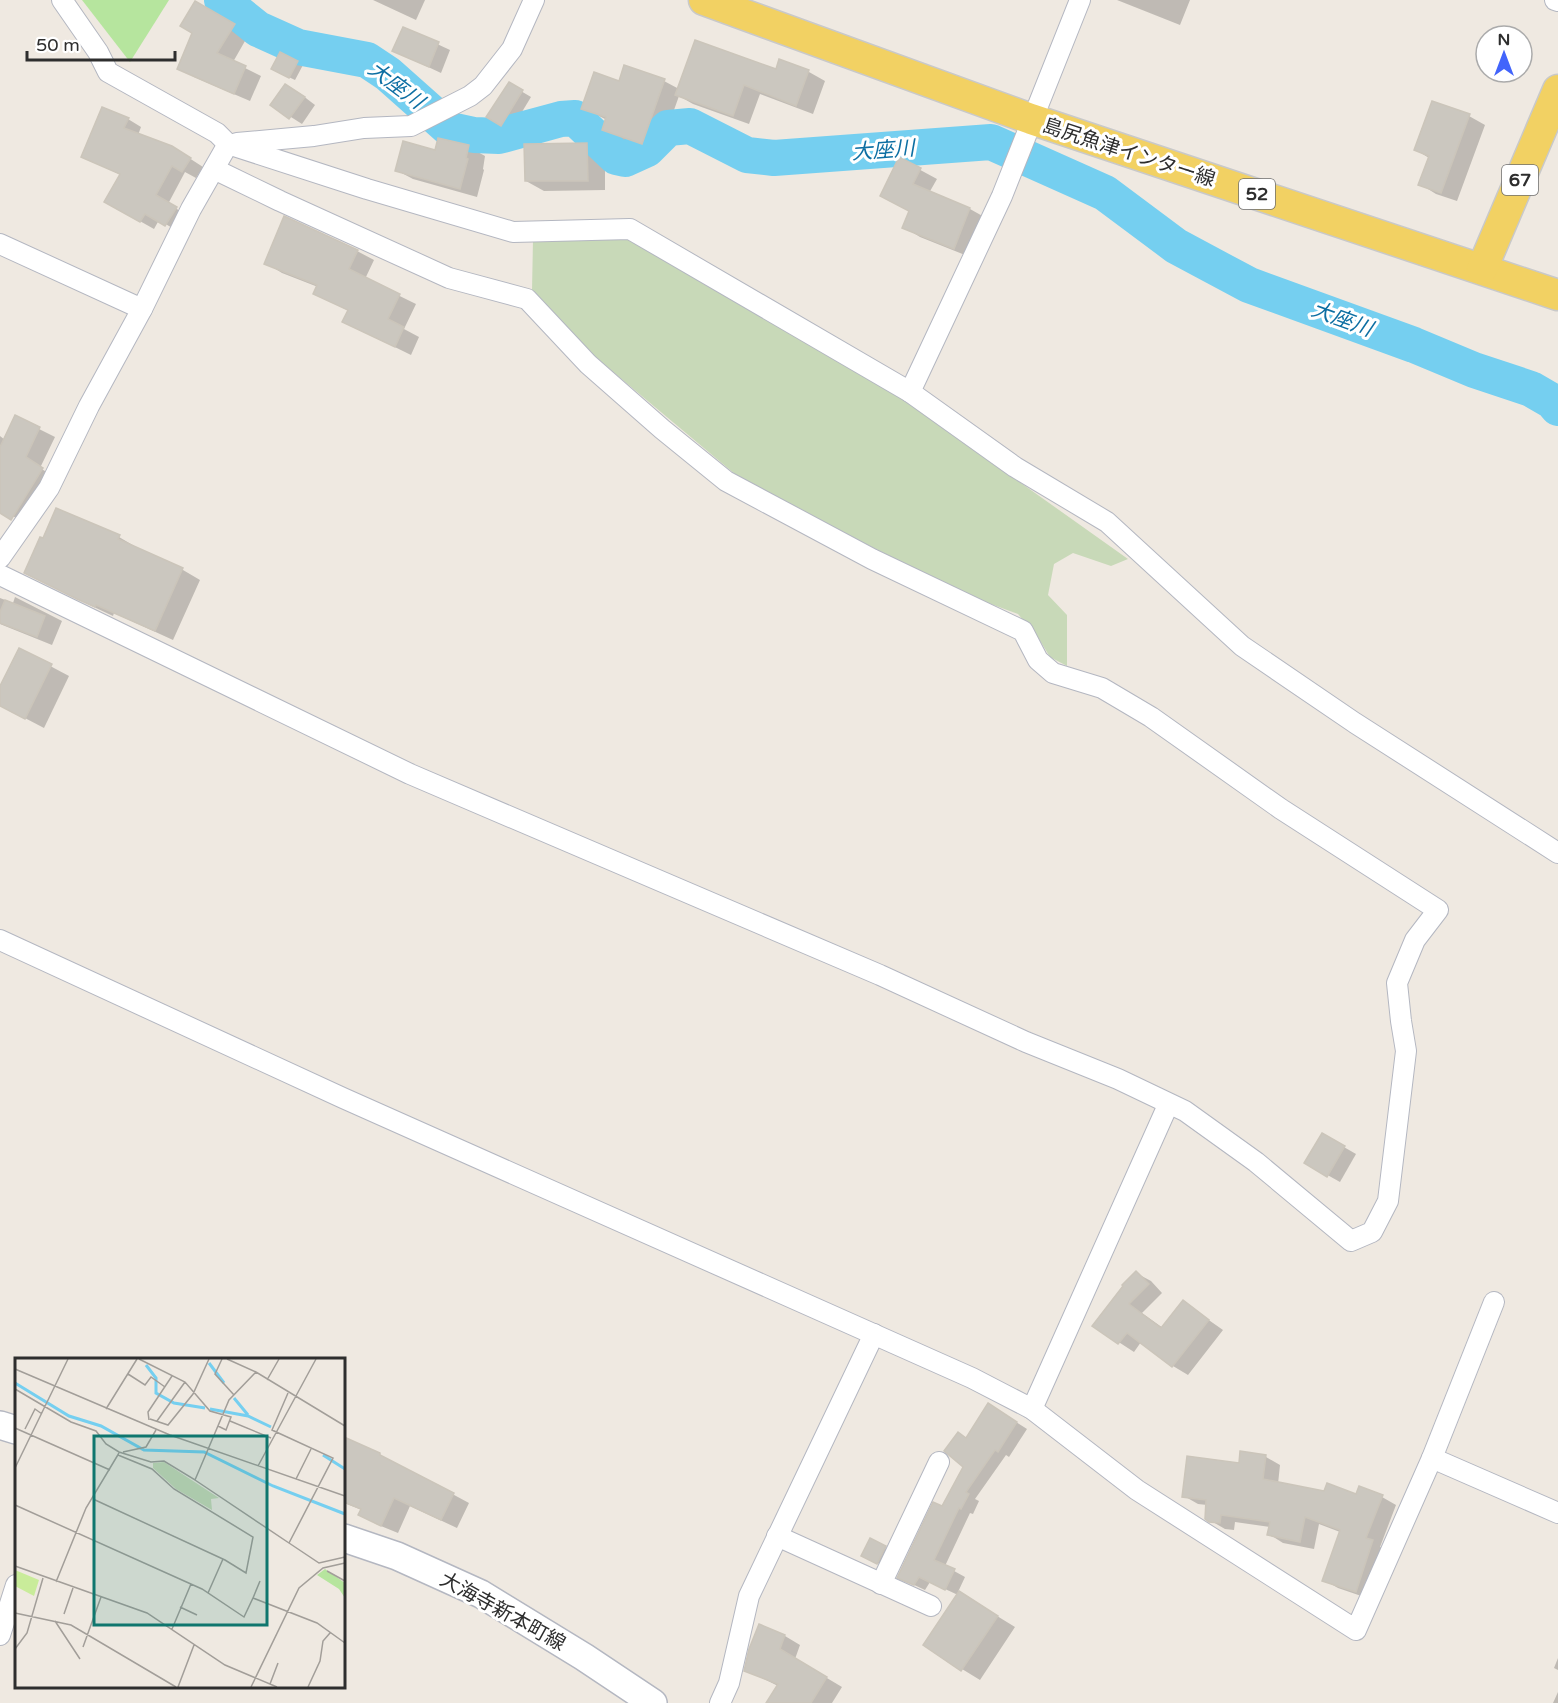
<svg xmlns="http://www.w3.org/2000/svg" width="1558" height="1703" viewBox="0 0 1558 1703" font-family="'Varela Round','Noto Sans JP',sans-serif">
<rect width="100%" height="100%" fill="#efe9e1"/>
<polygon fill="#b6e59e" points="82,0 169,0 130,62"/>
<polygon fill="#c8d9b8" points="631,236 907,402 1128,559 1111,566 1073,553 1054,564 1048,595 1067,615 1067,666 1050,657 1039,639 1018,614 961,593 742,480 569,335 532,291 533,240"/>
<g fill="#0003">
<polygon points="373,0 425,0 416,20"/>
<polygon points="1117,0 1190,0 1180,25"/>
<polygon points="196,3 249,34 233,62 261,76 250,101 194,77 179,68 194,32"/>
<polygon points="403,28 450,50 441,73 394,51"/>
<polygon points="281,54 303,65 295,80 278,72"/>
<polygon points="780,61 809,72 825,81 813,114 760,94 749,124 693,104 679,96 659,152 620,139 603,129 607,120 583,108 620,82 664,81 679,89 776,71"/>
<polygon points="509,84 531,97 511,130 488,117"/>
<polygon points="298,92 315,105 302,124 272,105"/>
<polygon points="1469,116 1485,125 1457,201 1436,194 1420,184 1429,158 1416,150"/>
<polygon points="128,119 141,127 138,135 186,156 203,167 196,178 185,172 168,204 189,216 179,232 159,220 154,229 106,202 121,175 83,157"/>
<polygon points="439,140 469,147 485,156 483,169 484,170 477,197 413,179 396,170 436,152"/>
<polygon points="587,145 605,155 605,190 544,191 526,181"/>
<polygon points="900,159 937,179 929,193 970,209 986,218 970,257 920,237 904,227 911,211"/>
<polygon points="357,251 374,260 365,279 416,304 404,329 419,337 411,355 344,322 349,311 315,293 318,287 282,273 266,263"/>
<polygon points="39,429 55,437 40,468 58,479 29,524 0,510 0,436 5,440"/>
<polygon points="119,537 136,547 135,549 183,570 200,580 173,640 114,613 113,616 96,608 26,573"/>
<polygon points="15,597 62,621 52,645 0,624 0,598 13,603"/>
<polygon points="20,650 69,676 44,728 0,705 0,690"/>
<polygon points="1323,1135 1356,1154 1340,1182 1306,1163"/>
<polygon points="1136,1273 1151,1281 1162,1293 1142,1313 1163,1328 1183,1302 1223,1330 1188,1375 1173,1366 1141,1342 1134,1352 1094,1326"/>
<polygon points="999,1411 1027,1429 1009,1457 1006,1455 975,1499 979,1501 973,1514 970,1513 945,1566 965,1577 958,1592 1015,1627 980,1680 962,1669 958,1595 930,1582 925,1590 910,1583 943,1508 965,1467 967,1439"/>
<polygon points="344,1439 380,1455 469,1503 457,1528 410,1506 398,1533 376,1524 360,1514 362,1510 344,1503"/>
<polygon points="1242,1453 1266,1457 1280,1465 1278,1484 1325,1493 1382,1497 1396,1505 1380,1547 1386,1550 1370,1599 1338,1588 1324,1580 1340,1532 1319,1524 1314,1549 1283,1543 1269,1534 1270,1527 1235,1522 1234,1530 1225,1529 1206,1518 1207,1505 1198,1504 1184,1496 1240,1464"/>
<polygon points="870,1540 890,1551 883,1566 863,1555"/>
<polygon points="760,1626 785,1636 800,1645 795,1659 842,1687 832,1703 773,1703 778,1686 746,1670"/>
<polygon points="1558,1658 1558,1670 1554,1668"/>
<polygon points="1558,1692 1558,1703 1553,1703"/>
</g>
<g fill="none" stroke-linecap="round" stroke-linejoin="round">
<polyline stroke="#75cff0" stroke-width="36" points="222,0 258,29 298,47 367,60 388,74 451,130 474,135 499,136 561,119 575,118 616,157 625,159 647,149 668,128 690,126 747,155 774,158 991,142 1105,193 1176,246 1249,285 1414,345 1474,370 1531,389 1552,401 1558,408"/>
</g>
<g fill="#cbc7bf" stroke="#cbc5ba" stroke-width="1.5">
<polygon points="195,1 235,24 217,53 246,66 234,94 177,69 192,33 180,26"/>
<polygon points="403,27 439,42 429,67 392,51"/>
<polygon points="695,40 776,69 779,59 809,70 796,106 744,85 733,116 675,95"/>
<polygon points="280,52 298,61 289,78 271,69"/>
<polygon points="624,65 665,79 642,144 602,130 606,117 581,109 594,72 619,81"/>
<polygon points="509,82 523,90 501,126 486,117"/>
<polygon points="285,84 305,97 289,119 270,105"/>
<polygon points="1432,101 1470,114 1441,193 1418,185 1429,156 1414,150"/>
<polygon points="102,107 129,118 124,128 172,146 191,158 182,172 172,166 156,195 177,207 165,226 145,214 140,222 104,202 120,174 81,157"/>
<polygon points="438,138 469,145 466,158 468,159 460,189 395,171 403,141 435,150"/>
<polygon points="587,143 588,181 525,181 524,144"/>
<polygon points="899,157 921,168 913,184 970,208 954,249 902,228 909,211 880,196"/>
<polygon points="284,216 358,250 349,269 400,294 388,319 404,327 395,347 342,322 348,310 313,294 317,285 264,264"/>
<polygon points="15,415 40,427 26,457 43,468 11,520 0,513 0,447"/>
<polygon points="56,508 120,535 118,539 183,568 155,631 96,605 95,607 77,599 24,573 40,537 43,538"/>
<polygon points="5,600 45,616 37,637 0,623 0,612"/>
<polygon points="19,648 52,664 25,719 0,706 0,686"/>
<polygon points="1322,1133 1345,1146 1327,1177 1304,1163"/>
<polygon points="1136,1271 1149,1284 1129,1304 1161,1328 1183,1300 1209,1320 1172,1367 1127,1333 1118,1344 1092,1326 1123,1286 1122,1285"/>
<polygon points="988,1403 1017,1422 998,1452 995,1450 966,1492 969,1494 961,1509 959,1508 934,1560 955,1569 945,1590 919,1577 914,1585 897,1578 933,1502 942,1506 963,1467 944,1451 958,1432 966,1438"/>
<polygon points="344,1437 380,1453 380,1455 454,1493 441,1520 394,1498 381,1526 358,1515 361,1509 344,1502"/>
<polygon points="1240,1451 1266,1455 1263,1479 1324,1491 1327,1483 1356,1494 1359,1486 1383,1495 1366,1538 1373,1540 1356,1592 1322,1581 1340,1530 1305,1517 1300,1542 1267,1535 1270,1522 1221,1515 1220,1523 1209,1522 1205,1519 1206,1500 1182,1497 1187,1456 1239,1463"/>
<polygon points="870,1538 886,1546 877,1564 861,1556"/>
<polygon points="959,1591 998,1616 961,1671 923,1645"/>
<polygon points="759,1624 785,1635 780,1649 827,1677 811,1703 766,1703 778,1684 744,1671 749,1649"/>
</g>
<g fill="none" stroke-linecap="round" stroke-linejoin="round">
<defs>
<g id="street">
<polyline points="62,0 98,52 108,72 217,133 228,144 367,189 513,232 630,229 910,392 1002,196 1080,0"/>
<polyline points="1555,0 1558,1"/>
<polyline points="237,143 314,136 364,128 411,126 470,96 483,86 512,49 534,0"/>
<polyline points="0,244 142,309"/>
<polyline points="910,392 1015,467 1107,522 1242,646 1355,723 1558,853"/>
<polyline points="0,558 49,488 89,406 142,309 191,209 228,144"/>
<polyline points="0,575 410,774 880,975 1026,1042 1118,1079 1185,1111 1256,1162 1351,1241 1372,1232 1388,1201 1406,1051 1401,1021 1397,983 1415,940 1438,910 1281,809 1151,717 1102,688 1053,673 1038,660 1023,631 872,559 726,481 662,429 588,364 527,299 449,278 280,201 214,169"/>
<polyline points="0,940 343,1098 972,1378 1032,1409 1137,1490 1356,1630 1432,1458 1558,1513"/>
<polyline points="1032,1409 1168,1105"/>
<polyline points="1432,1458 1494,1302"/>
<polyline points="777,1536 931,1606"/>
<polyline points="881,1584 939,1462"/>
<polyline points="0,1635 16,1585"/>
<polyline points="720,1703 729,1683 749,1596 874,1334"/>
</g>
<g id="secondary">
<polyline points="0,1425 16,1430"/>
<polyline points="344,1538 397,1556 481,1594 584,1657 653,1703"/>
</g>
<g id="primary">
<polyline points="704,0 1031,119 1558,295"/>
<polyline points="1482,269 1558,90"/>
</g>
</defs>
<use href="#street" stroke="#b4b7c1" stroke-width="22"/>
<use href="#secondary" stroke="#b4b7c1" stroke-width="30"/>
<use href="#primary" stroke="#c9c9c9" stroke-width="33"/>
<use href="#street" stroke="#fff" stroke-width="20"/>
<use href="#secondary" stroke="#fff" stroke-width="27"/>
<use href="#primary" stroke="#f2d163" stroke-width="30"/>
</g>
<g text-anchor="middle" stroke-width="6" stroke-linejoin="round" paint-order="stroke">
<g fill="#fff" stroke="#6d6d6d" stroke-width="1.5">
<rect x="1502" y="165" width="36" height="30" rx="4.5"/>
<rect x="1239" y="179" width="36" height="30" rx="4.5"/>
</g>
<g font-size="18" font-weight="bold" fill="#2e2e2e">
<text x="1520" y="186">67</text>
<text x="1257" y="200">52</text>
</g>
<g font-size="20" fill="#2e2e2e" stroke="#fff">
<text transform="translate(1129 152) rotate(18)" y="7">島尻魚津インター線</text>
<text transform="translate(503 1611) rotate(29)" y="7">大海寺新本町線</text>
</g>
<g font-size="21" font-style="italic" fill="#0d6fa3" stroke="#fff">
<text transform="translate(396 85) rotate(37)" y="7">大座川</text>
<text transform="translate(883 150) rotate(-4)" y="7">大座川</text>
<text transform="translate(1342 319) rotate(20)" y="7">大座川</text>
</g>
</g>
<g transform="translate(15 1358)">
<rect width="330" height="330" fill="#efe9e1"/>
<path d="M310,211L330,225V240L324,231L302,217Z" fill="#b6e59e"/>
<path d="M149,104L204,140L196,141L197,152L161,131L138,110V105Z" fill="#c8d9b8"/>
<path d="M0,212L24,222L19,238L0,228Z" fill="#c9ec9a"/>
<path fill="none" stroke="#75cff0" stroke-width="3" d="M194,5L209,25M131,7L141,20V35L159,45L190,50M0,25L54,58L86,68L129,92L189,94L258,128L330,156M219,40L233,57M195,51L233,58L256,69M308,97L330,111"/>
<path fill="none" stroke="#a29e99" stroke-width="1.5" d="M124,1L170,24L195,53L216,59L211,72L203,68M207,1L200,16L219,37M212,1L241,14M0,11L155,77L330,138M113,16L130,27L136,19L150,29M252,22L264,1M0,31L56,64L81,73L91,86L104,94L136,104L149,103L180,122L214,42L241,14L330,68M91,51L122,1M135,61L153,67L178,36L194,1M134,62L133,54L157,18M142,63L170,24M215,63L256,80M0,70L95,112M10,71L20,51L27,56M108,94L131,89L141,72M243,108L301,1M0,110L53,1M281,121L296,91M180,122L274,185L318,100L257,72L273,35M78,141L210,202L231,215L238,179L159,131L137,111L103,97M0,147L187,231L229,259L238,240L302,265L330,285M274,185L304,205L330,199M0,208L132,255L210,307L262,329M312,213L330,223M41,224L71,150L104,95M193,235L208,201M238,240L245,223M165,249L182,257M0,255L56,267L161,329M49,256L58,230M40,263L65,301M157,271L176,226M68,289L86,239M0,291L12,275L28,220M255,326L263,305M163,329L179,287M236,329L284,230L308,210L330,205M293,329L305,303L308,283L315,275"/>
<path fill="#0f766e" fill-opacity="0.15" stroke="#0f766e" stroke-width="3" d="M79,78H252V267H79Z"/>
<rect width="330" height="330" fill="none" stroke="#2e2e2e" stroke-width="3"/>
</g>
<g transform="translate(1504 54)"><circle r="28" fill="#ffffff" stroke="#ababab" stroke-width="1.5"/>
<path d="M0-4.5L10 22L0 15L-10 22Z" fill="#4264fb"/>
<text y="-9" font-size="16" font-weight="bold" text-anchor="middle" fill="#2e2e2e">N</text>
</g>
<path d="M27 51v9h148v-9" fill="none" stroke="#2e2e2e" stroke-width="3"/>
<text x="36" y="51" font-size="18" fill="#2e2e2e" stroke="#ffffff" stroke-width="4.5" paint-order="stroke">50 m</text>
</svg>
